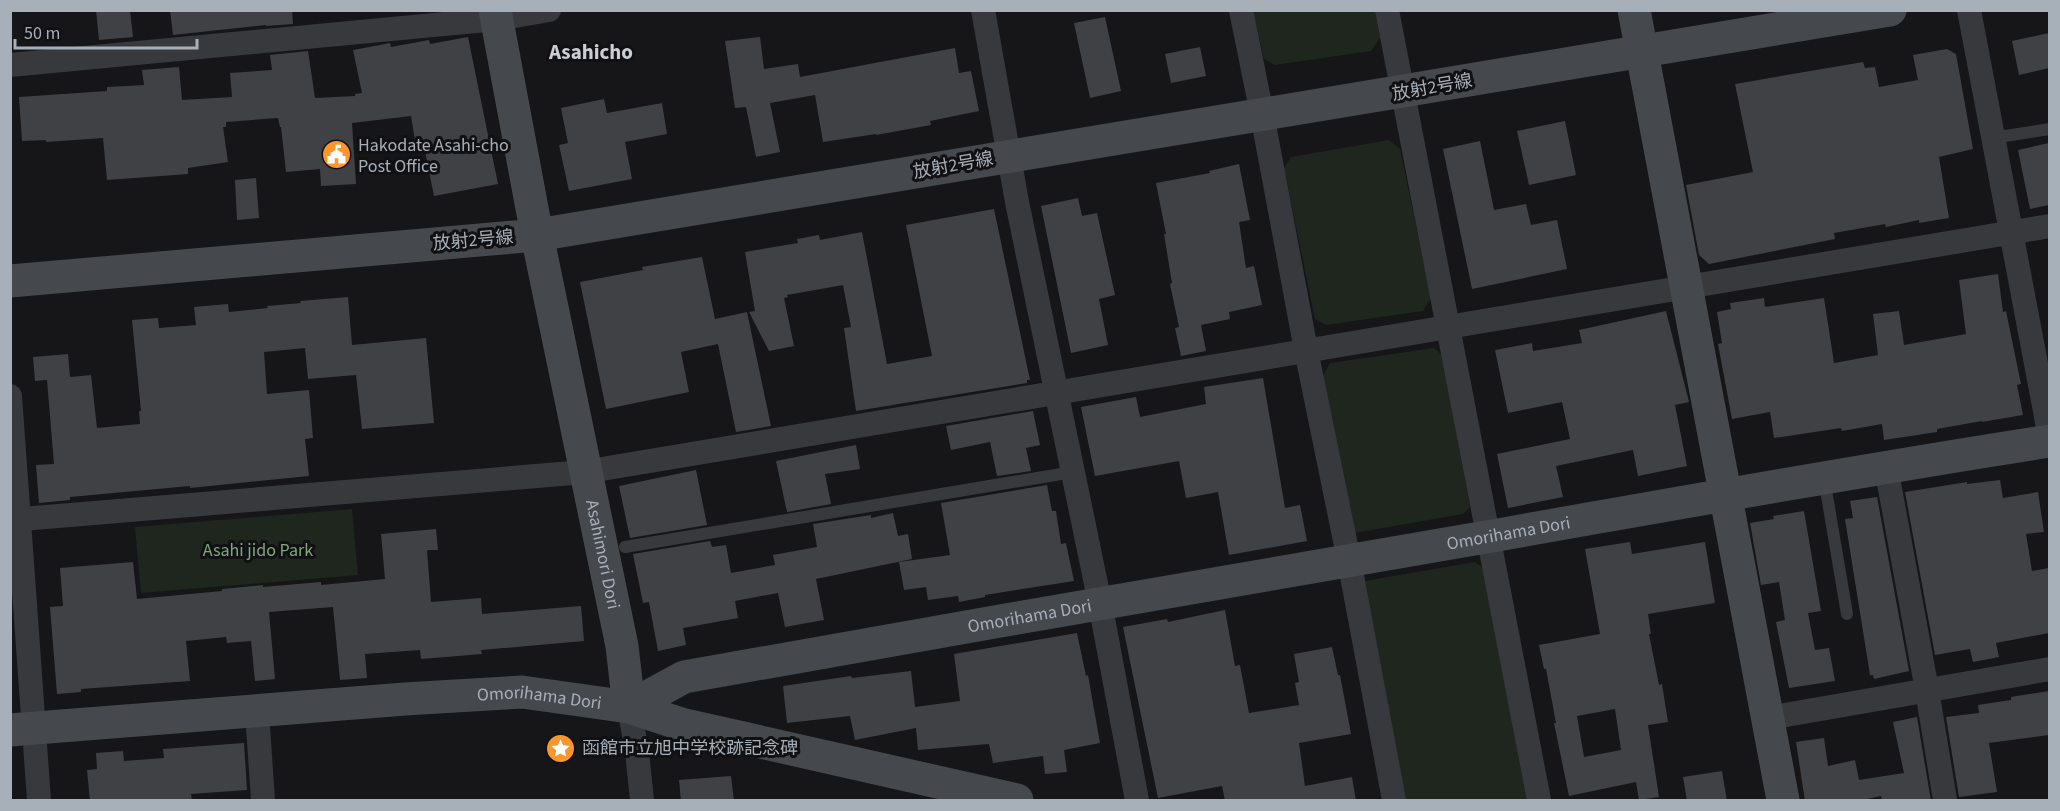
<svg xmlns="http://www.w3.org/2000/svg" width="2060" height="811" viewBox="0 0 2060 811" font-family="'Source Sans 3','Noto Sans JP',sans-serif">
<rect width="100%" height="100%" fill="#161618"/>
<g fill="#1e261e">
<polygon points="1253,11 1375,11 1380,38 1371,51 1275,65 1264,59"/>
<polygon points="1389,140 1400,149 1431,298 1423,311 1326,325 1315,319 1284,168 1291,157"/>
<polygon points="1434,348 1442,355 1470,507 1463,514 1354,533 1323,376 1330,363"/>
<polygon points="352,509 358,575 141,593 135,527"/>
<polygon points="1475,562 1483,568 1528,800 1406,800 1365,581"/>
</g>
<g fill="#404145" fill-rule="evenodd">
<polygon points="96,10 130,10 133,37 99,40"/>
<polygon points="170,10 292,10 293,24 266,26 266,25 173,35"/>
<polygon points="1105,17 1121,91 1090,98 1074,23"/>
<polygon points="2049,33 2049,68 2019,75 2012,41"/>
<polygon points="468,37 498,184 434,196 425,151 417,153 411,116 352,123 356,184 321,186 320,169 286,172 281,127 280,127 278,118 226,122 226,127 223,127 228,162 188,168 188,174 107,180 103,138 46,142 46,140 22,141 19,97 107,91 107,87 144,85 142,70 179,67 182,100 232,97 230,73 272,70 270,55 308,51 315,98 355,96 355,94 362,93 353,50 385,44 390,43 391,47 429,40 430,44"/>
<polygon points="760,37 764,69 798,64 800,77 955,48 959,73 971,71 979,111 930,121 931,125 876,135 876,134 823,142 815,95 770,103 780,152 756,157 746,107 735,108 725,41"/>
<polygon points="1200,47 1206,76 1171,83 1165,54"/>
<polygon points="1947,49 1956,54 1973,149 1939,157 1949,218 1919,223 1919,220 1886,227 1885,224 1834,233 1835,239 1709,264 1699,255 1686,185 1753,172 1735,84 1863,62 1865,68 1875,67 1879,87 1918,80 1913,55"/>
<polygon points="604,99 607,113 662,103 667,134 625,142 632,179 569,191 559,145 568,143 561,108"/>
<polygon points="1565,121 1576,175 1529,185 1517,131"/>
<polygon points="1480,141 1494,210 1526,204 1531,225 1557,220 1567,269 1472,289 1443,149"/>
<polygon points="2049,143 2049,205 2030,209 2018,150"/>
<polygon points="1239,164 1250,220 1239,222 1246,268 1254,266 1262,305 1229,312 1230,319 1201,325 1206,351 1181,356 1175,328 1179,327 1170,284 1172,283 1164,234 1166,234 1156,183 1210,173 1209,171"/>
<polygon points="256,178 259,218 237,220 235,180"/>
<polygon points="1078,198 1082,216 1097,213 1115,295 1099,299 1108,345 1071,353 1041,206"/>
<polygon points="994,209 1030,380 1027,380 1027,383 856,411 844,328 851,327 843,285 787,295 788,297 784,298 794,346 769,351 749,312 755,311 745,252 798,243 797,239 819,235 820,240 862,232 887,364 932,356 906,225"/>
<polygon points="702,257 715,319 747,312 771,426 736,432 718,344 681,352 689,392 606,409 580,282 643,270 642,267"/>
<polygon points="1998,274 2003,312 2006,311 2021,384 2017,385 2023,415 1982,422 1982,421 1937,429 1937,432 1884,440 1882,424 1842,431 1841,428 1774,438 1770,412 1732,419 1718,344 1722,343 1717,312 1731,309 1730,303 1764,298 1765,307 1824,298 1834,363 1878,355 1873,314 1899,311 1904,345 1966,334 1959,280"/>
<polygon points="348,297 352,345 426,338 434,423 362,429 356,375 308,379 305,348 264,352 267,394 309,390 313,438 305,439 309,476 190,488 190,486 70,497 70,500 39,503 36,465 54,464 47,380 35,381 33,357 68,354 70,377 91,375 97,428 140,424 139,411 141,411 132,320 158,318 159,328 196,325 194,307 228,304 229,312 268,308 267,306 301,303 300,301"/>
<polygon points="1666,311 1689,402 1675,405 1687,466 1638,476 1633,450 1556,466 1563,497 1508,508 1497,454 1570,439 1562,402 1508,413 1495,350 1532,343 1533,351 1582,343 1579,330"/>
<polygon points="1263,378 1285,508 1300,505 1307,541 1229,555 1218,492 1186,498 1179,461 1095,476 1081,407 1136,397 1140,417 1206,404 1204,387"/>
<polygon points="1033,411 1040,445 1026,448 1031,471 997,476 990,442 951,450 946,426"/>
<polygon points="856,445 860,469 825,474 831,504 787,512 776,461"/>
<polygon points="696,470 707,525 630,538 619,486"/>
<polygon points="2000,480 2003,498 2038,492 2044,532 2026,534 2032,571 2049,568 2049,633 1996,643 1999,657 1973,662 1970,649 1935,655 1905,492 1967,482 1967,484"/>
<polygon points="1047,485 1052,511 1056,511 1061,544 1066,543 1074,581 985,595 985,597 959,602 958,596 928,600 926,587 904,590 899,562 950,555 941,503"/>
<polygon points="1877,497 1909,671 1874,679 1873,675 1870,675 1845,519 1853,518 1850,501"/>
<polygon points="1804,511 1821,611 1808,613 1815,650 1829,648 1835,681 1789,688 1776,622 1785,620 1779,582 1761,585 1750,523 1774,519 1773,516"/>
<polygon points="893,513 898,536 908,534 912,559 816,579 824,620 785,627 778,593 735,601 738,618 683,628 686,645 658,651 649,602 643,603 633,554 710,541 712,547 726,545 731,573 775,565 773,555 817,547 813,524 871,515 871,518"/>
<polygon points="436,529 438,550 427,550 431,602 481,598 482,614 581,606 584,641 481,650 482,654 421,659 420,650 365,654 367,678 340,680 333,607 269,612 275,679 255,681 251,641 227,643 226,637 186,641 190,681 81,689 81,692 57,694 50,607 63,606 60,568 133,562 137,599 222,591 222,589 263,585 263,587 321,582 321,585 385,579 381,534"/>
<path d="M1630,542L1632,554L1705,542L1715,603L1648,614L1651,634H1649L1659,685L1662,684L1668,722L1648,725L1659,797L1639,800L1636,782L1569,796L1554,723H1556L1546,669H1544L1539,645L1600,634L1585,549ZM1615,709L1621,750L1584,757L1577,716Z"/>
<polygon points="1225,610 1235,666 1240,665 1249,713 1299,705 1295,683 1299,682 1294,654 1332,647 1338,675 1340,675 1351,734 1299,743 1305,786 1352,777 1356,801 1225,801 1222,786 1158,798 1123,627 1167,619 1168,622"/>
<polygon points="1077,633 1086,676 1088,675 1100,743 1064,750 1067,772 1045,774 1043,756 993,763 989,744 918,750 916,728 855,740 850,716 787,723 783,686 851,676 852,678 911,671 915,707 960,701 954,654"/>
<polygon points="2049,691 2049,735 1989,743 1997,792 1959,797 1946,717 1979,713 1978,705 2011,700 2011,697"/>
<polygon points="1917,717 1931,801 1882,801 1881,796 1858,801 1805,801 1796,742 1824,738 1828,766 1855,760 1859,780 1904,773 1893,722"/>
<polygon points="244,743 247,790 191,794 192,801 90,801 87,770 97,769 96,753 123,751 124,761 164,758 163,749"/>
<polygon points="1722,771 1727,801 1687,801 1683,777"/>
<polygon points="731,776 734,801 681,801 679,780"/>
</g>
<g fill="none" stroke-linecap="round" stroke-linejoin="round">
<g stroke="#37393d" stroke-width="12">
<polyline points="1992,138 2050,129"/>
<polyline points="1824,478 1847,614"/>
<polyline points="625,547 1073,472"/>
</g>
<g stroke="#37393d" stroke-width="24">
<polyline points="983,10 1017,202 1100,603 1137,800"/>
<polyline points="1241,10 1262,114 1306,350 1349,560 1394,800"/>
<polyline points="1387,10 1539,800"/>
<polyline points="1969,10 2045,411 2050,441"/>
<polyline points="10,65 497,19 549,10"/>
<polyline points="10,396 39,800"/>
<polyline points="1886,467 1927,690 1945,800"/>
<polyline points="10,520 584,472 2050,226"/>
<polyline points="629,707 637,752 642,800"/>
<polyline points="257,712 263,800"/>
<polyline points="1768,718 2050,669"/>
</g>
<g stroke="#45484d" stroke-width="33">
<path id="s1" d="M495,10L537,235L622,646L629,707L681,724L1017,800"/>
<polyline points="1634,10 1783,800"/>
<polyline points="10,281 537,235 1890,10"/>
<path id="s2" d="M10,730L405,699L522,692L629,707L684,677C951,629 1219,583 1486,537C1674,504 1861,470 2050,441"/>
</g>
</g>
<defs>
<symbol id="civic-disc" viewBox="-11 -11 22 22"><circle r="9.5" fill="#fa962c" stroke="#111113"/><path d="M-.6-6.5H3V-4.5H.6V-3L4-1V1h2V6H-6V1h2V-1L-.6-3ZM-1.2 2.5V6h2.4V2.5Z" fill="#fff"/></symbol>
<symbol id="sight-disc" viewBox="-11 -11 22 22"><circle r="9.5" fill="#fa962c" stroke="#111113"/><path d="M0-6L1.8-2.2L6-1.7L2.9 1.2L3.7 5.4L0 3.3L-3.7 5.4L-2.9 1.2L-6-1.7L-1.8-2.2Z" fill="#fff"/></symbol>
</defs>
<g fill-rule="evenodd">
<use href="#civic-disc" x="320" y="138" width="33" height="33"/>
<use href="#sight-disc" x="544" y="732" width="33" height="33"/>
</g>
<g text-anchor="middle" stroke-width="6" stroke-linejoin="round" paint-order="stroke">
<g font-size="18" fill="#a7afb9" stroke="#111113">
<text transform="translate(1432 87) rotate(-10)" y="6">放射2号線</text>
<text transform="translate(953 165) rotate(-10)" y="6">放射2号線</text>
<text transform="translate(473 240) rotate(-5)" y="6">放射2号線</text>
<text dy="6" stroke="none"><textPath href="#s2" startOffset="1521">Omorihama Dori</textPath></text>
<text dy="6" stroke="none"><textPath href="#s1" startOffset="555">Asahimori Dori</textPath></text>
<text dy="6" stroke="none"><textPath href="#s2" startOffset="1035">Omorihama Dori</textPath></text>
<text dy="6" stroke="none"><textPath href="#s2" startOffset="531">Omorihama Dori</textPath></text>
</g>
<g font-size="18" fill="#a7afb9" stroke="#111113" text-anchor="start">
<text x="358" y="151">Hakodate Asahi-cho<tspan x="358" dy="21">Post Office</tspan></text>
<text x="582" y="754">函館市立旭中学校跡記念碑</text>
</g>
<g font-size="18" fill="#81a57e" stroke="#111113">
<text x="258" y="556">Asahi jido Park</text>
</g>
<g font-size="21" font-weight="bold" fill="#c9ced5" stroke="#111113">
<text x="591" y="59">Asahicho</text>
</g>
</g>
<rect width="2060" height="811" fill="none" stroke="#a7afb9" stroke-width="24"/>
<path d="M15 39v9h182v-9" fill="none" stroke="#a7afb9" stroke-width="3"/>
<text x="24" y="39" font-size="18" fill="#a7afb9" stroke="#111113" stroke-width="4.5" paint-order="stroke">50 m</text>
</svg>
